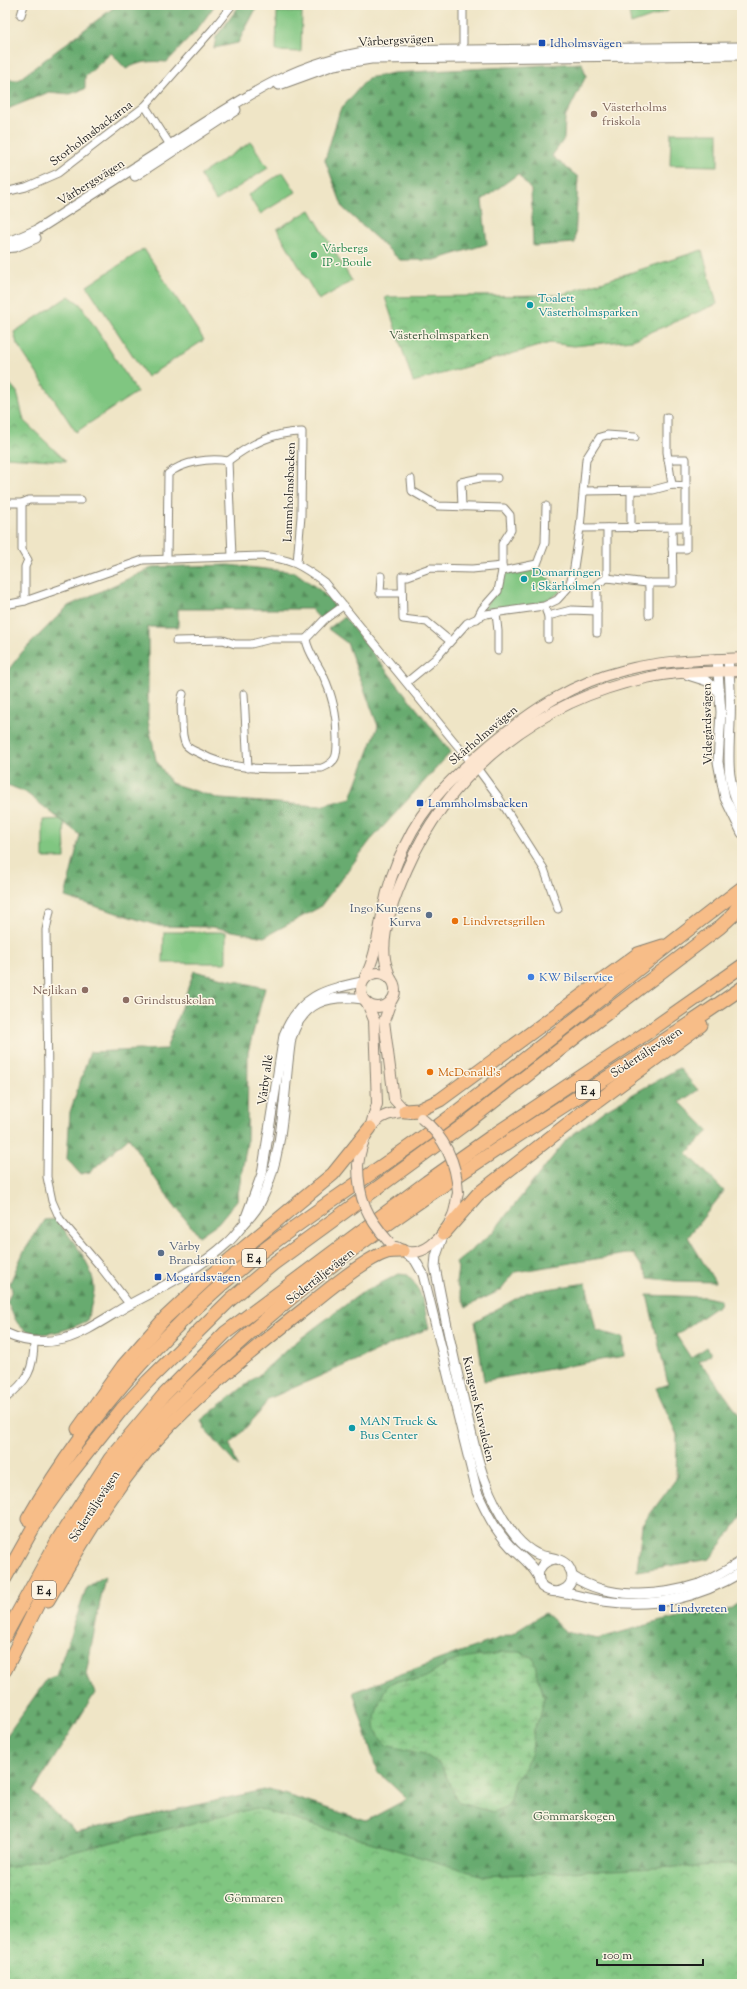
<svg xmlns="http://www.w3.org/2000/svg" width="747" height="1989" viewBox="0 0 747 1989" font-family="'Sorts Mill Goudy',serif">
<defs>
<pattern id="forest-firs" width="22" height="20" patternUnits="userSpaceOnUse"><rect width="22" height="20" fill="#68ab6f"/><path d="M5 1l3.5 6h-7zM16 11l3.5 6h-7z" fill="#558a5a"/></pattern>
<pattern id="wetland-marsh" width="20" height="14" patternUnits="userSpaceOnUse"><rect width="20" height="14" fill="#80c681"/><path d="M1 5h8M5 5V1M11 12h8M15 12V8" fill="none" stroke="#68a069"/></pattern>
<pattern id="park-crowns" width="20" height="18" patternUnits="userSpaceOnUse"><rect width="20" height="18" fill="#80c681"/><path d="M2 6a3 3 0 1 1 6 0M12 15a3 3 0 1 1 6 0" fill="none" stroke="#68a069"/></pattern>
</defs>
<rect width="100%" height="100%" fill="#fcf5e5"/>
<filter id="ink" filterUnits="userSpaceOnUse"><feTurbulence type="fractalNoise" baseFrequency=".025" numOctaves="2"/><feDisplacementMap in="SourceGraphic" scale="8" xChannelSelector="R" yChannelSelector="G"/><feConvolveMatrix kernelMatrix="1 2 1 2 8 2 1 2 1" color-interpolation-filters="sRGB"/></filter>
<filter id="wash" filterUnits="userSpaceOnUse"><feTurbulence type="fractalNoise" baseFrequency=".012" numOctaves="4" result="noise"/><feDisplacementMap in="SourceGraphic" scale="16" xChannelSelector="R" yChannelSelector="G"/><feGaussianBlur stdDeviation="0.9" result="paint"/><feColorMatrix in="noise" values="0 0 0 0 0 0 0 0 0 0 0 0 0 0 0 0 0 1.4 0 .05"/><feComposite in="paint" operator="in"/></filter>
<g filter="url(#wash)">
<rect width="100%" height="100%" fill="#efe5c6"/>
<g fill="#80c681" stroke="#4e714e">
<polygon points="277,12 302,12 301,52 276,51"/>
<polygon points="671,133 718,133 718,166 670,165"/>
<polygon points="251,142 268,168 216,201 200,175"/>
<polygon points="283,172 296,192 260,214 248,195"/>
<polygon points="310,210 352,281 319,300 277,229"/>
<polygon points="144,249 204,340 147,377 87,286"/>
<polygon points="69,296 80,304 137,392 76,432 17,344 14,332"/>
<path d="M524,568H537L562,590C544,608 507,607 483,610L505,573Z"/>
<polygon points="64,819 65,858 43,858 43,820"/>
<polygon points="164,932 226,932 226,963 163,963"/>
</g>
<g fill="url(#forest-firs)" stroke="#426446">
<path d="M117,5H215L196,31L167,62C151,61 140,61 126,69L111,53L85,77V89L70,94L49,92L5,110V75L11,80H18Z"/>
<polygon points="240,5 258,5 238,43 214,48 216,37"/>
<polygon points="582,63 586,76 565,118 564,139 552,156 578,177 575,243 533,246 531,190 518,174 482,200 487,244 435,260 400,260 343,208 325,160 340,110 368,78 393,73"/>
<polygon points="228,565 295,572 321,591 336,607 320,619 311,609 178,609 178,627 148,627 148,721 156,760 171,783 220,799 320,806 351,798 378,726 347,643 328,629 344,617 451,752 370,841 320,907 264,937 212,927 159,926 65,897 80,835 25,792 5,784 5,674 23,651 68,606 154,567"/>
<path d="M194,971L265,988L248,1052L247,1143L237,1200L218,1223L199,1236C173,1205 149,1172 129,1137L90,1172L80,1174L67,1159L70,1112L90,1052L166,1049Z"/>
<polygon points="679,1068 698,1090 680,1102 709,1131 687,1153 724,1191 688,1237 715,1282 675,1281 649,1278 633,1253 515,1272 501,1290 466,1307 456,1283 458,1268 456,1263 492,1233 568,1138 605,1110"/>
<path d="M56,1219C71,1239 95,1265 94,1291C93,1301 89,1312 87,1321C70,1329 37,1342 21,1327C15,1322 11,1309 7,1302L12,1290L10,1283L23,1253L44,1220Z"/>
<path d="M399,1274L407,1275C423,1290 424,1306 429,1328L268,1399L260,1412L230,1445L238,1467L205,1429L201,1420L260,1374L292,1345L321,1323L363,1292Z"/>
<polygon points="586,1283 596,1330 623,1338 624,1356 484,1381 475,1321 528,1292"/>
<polygon points="647,1295 706,1297 720,1300 719,1305 676,1335 691,1358 707,1347 711,1354 698,1362 707,1370 742,1419 742,1517 710,1559 637,1571 642,1525 676,1479 677,1435 656,1388 668,1384"/>
<polygon points="105,1576 86,1674 95,1693 33,1792 76,1832 268,1789 366,1821 407,1799 377,1771 353,1692 457,1653 512,1634 545,1613 566,1632 597,1639 661,1621 699,1613 717,1613 730,1609 742,1600 742,1984 5,1984 5,1738 47,1679 56,1676 87,1587"/>
</g>
<path fill="url(#wetland-marsh)" stroke="#4e714e" d="M503,1652H520L533,1658L544,1698L540,1717L534,1729L532,1752L523,1770L514,1782L509,1803L503,1809L493,1812L460,1803L456,1798L442,1767L435,1761L424,1754L385,1745C380,1738 375,1731 375,1723C374,1715 383,1688 390,1684C398,1678 409,1682 417,1680C431,1677 439,1667 452,1662C468,1656 486,1657 503,1652Z"/>
<g fill="url(#park-crowns)" stroke="#4e714e">
<polygon points="628,5 669,5 668,11 631,24"/>
<polygon points="702,250 717,304 632,340 574,346 550,343 413,382 385,297 560,295"/>
<polygon points="5,378 17,392 24,421 66,461 5,457"/>
<polygon points="256,1808 483,1876 742,1864 742,1984 5,1984 5,1868"/>
</g>
</g>
<g filter="url(#ink)">
<g fill="none" stroke-linecap="round" stroke-linejoin="round">
<defs>
<g id="minor">
<polyline points="463,5 463,55"/>
<polyline points="21,15 24,5"/>
<polyline points="145,106 172,148"/>
<polyline points="5,192 26,187 58,173 145,106 213,29 232,5"/>
<polyline points="667,417 667,452 672,485"/>
<polyline points="668,459 686,459 686,549 672,549"/>
<polyline points="228,461 232,556"/>
<polyline points="411,479 412,491 438,506 504,508 510,515 511,530 502,544 502,571"/>
<polyline points="584,491 653,490 672,485 686,486"/>
<polyline points="631,491 631,528"/>
<polyline points="5,503 22,503 29,500 81,500"/>
<polyline points="22,503 22,550 28,560 25,567 25,601"/>
<polyline points="462,507 461,482 480,478 497,478"/>
<polyline points="580,528 686,527"/>
<polyline points="607,528 607,578"/>
<path d="M167,557L168,474C183,461 210,458 228,461C251,444 273,432 302,432L301,516L297,563"/>
<polyline points="381,576 380,593 402,593"/>
<polyline points="649,583 649,615"/>
<path d="M5,605L25,601L143,560L262,556C291,559 301,565 324,582L470,761"/>
<polyline points="546,611 548,616 548,639"/>
<polyline points="496,613 498,631 498,651"/>
<polyline points="548,616 571,610 597,611"/>
<polyline points="477,619 482,609 498,591 502,571 537,564 545,543 546,506"/>
<polyline points="597,633 597,584 607,578 647,583 673,583 672,528"/>
<polyline points="176,641 223,640 235,644 251,644 271,639 306,639"/>
<polyline points="450,641 427,622 403,619 402,576 408,576 430,568 472,569 502,566"/>
<polyline points="407,682 435,659 467,623 486,614 544,606 557,600 568,588 573,574 580,528 586,459 600,437 607,435 635,437"/>
<path d="M183,694C180,702 181,712 182,721C182,728 182,738 186,745C189,749 194,751 199,753C236,774 280,768 322,768C338,761 337,755 337,738C337,715 333,696 323,675C317,662 308,653 306,639L324,620L343,606"/>
<polyline points="244,694 248,768"/>
<polyline points="477,768 497,795 544,869 558,909"/>
<polyline points="50,911 46,930 48,1079 47,1177 52,1201 60,1219 99,1265 130,1305"/>
<path d="M5,1399C27,1381 34,1371 34,1341"/>
</g>
<g id="tertiary">
<polyline points="279,85 334,65 371,59 742,55"/>
<polyline points="135,176 236,110"/>
<path d="M5,241L14,240L37,230C86,199 135,167 184,136C245,97 295,62 370,51L742,47"/>
<polyline points="5,248 15,247 36,238"/>
<polyline points="717,659 721,712 718,762 725,798 742,833"/>
<path d="M728,659C730,680 731,702 730,723C729,758 725,779 742,813"/>
<polyline points="688,675 707,681 720,693"/>
<path d="M246,1217L262,1174L284,1035C300,996 323,990 362,982"/>
<path d="M444,1233L436,1256L435,1267C444,1314 454,1360 465,1406C476,1454 484,1497 516,1537C522,1544 529,1550 537,1554C547,1558 561,1557 568,1566C581,1584 559,1600 542,1587C534,1574 540,1561 555,1559"/>
<path d="M402,1251L415,1260L423,1274L477,1492C486,1512 495,1530 510,1546C520,1556 531,1563 538,1576"/>
<path d="M5,1333C24,1342 43,1344 64,1339C85,1333 106,1318 125,1307C160,1288 198,1270 227,1243C233,1238 238,1231 243,1225C250,1217 257,1210 261,1201C285,1153 283,1091 291,1038C303,1002 327,994 363,999"/>
<path d="M572,1576C608,1600 659,1597 699,1584C713,1579 729,1569 742,1561"/>
<path d="M560,1592C574,1594 589,1599 603,1601C654,1608 697,1599 742,1572"/>
</g>
<g id="secondary">
<circle cx="378" cy="990" r="17"/>
<path d="M365,977C376,957 378,933 383,910C387,888 395,865 405,845C425,802 456,774 491,744C532,710 572,683 625,670C663,660 703,660 742,658"/>
<path d="M391,979C389,973 386,966 385,959C381,932 396,893 407,869C450,770 541,700 646,678C677,671 710,672 742,671"/>
<polyline points="391,1001 384,1021 394,1099 405,1111"/>
<polyline points="367,1003 374,1020 377,1104 370,1128"/>
<path d="M358,1165C361,1143 370,1116 395,1113C400,1112 405,1111 410,1113"/>
<path d="M396,1247C421,1264 445,1236 453,1215C456,1208 456,1200 458,1193"/>
</g>
<g id="motorway">
<polyline points="405,1111 419,1110 440,1100 638,954 663,946"/>
<polyline points="444,1233 478,1194 587,1109 701,1025"/>
<polyline points="78,1429 123,1366 166,1317 209,1277 333,1174 370,1128"/>
<path d="M28,1519C91,1409 179,1312 281,1237C336,1196 395,1159 450,1117C548,1042 644,963 742,888"/>
<polyline points="5,1578 38,1519 71,1473 122,1409 148,1381 230,1300 273,1264 465,1124 577,1036 720,927 732,916 742,899"/>
<path d="M48,1600C84,1539 120,1476 170,1425C213,1382 260,1344 307,1307C325,1292 366,1258 387,1252C391,1251 397,1251 402,1251"/>
<polyline points="5,1636 59,1538 110,1459 163,1396 225,1333 427,1182 491,1137 645,1034 742,966"/>
<path d="M5,1670C44,1592 78,1517 133,1448C163,1412 196,1381 231,1350C385,1208 571,1107 742,988"/>
</g>
</defs>
<use href="#minor" stroke="#868071" stroke-width="9"/>
<use href="#tertiary" stroke="#868071" stroke-width="11"/>
<use href="#secondary" stroke="#868071" stroke-width="12"/>
<use href="#motorway" stroke="#868071" stroke-width="15"/>
<use href="#minor" stroke="#fff" stroke-width="7"/>
<use href="#tertiary" stroke="#fff" stroke-width="9"/>
<use href="#secondary" stroke="#fce5cf" stroke-width="10"/>
<use href="#motorway" stroke="#f7bd88" stroke-width="13"/>
<defs>
<g id="secondary-bridge">
<path d="M421,1118C444,1136 457,1163 458,1193"/>
<path d="M358,1165C358,1199 367,1217 389,1242"/>
</g>
</defs>
<use href="#secondary-bridge" stroke="#868071" stroke-width="12" stroke-linecap="butt"/>
<use href="#secondary-bridge" stroke="#fce5cf" stroke-width="10"/>
</g>
</g>
<g fill="#1a4fb4" stroke="#fcf5e5" stroke-width="1.5">
<rect x="538" y="39" width="8" height="8" rx="2"/>
<rect x="416" y="799" width="8" height="8" rx="2"/>
<rect x="154" y="1273" width="8" height="8" rx="2"/>
<rect x="658" y="1604" width="8" height="8" rx="2"/>
</g>
<g fill="#8d6e63" stroke="#fcf5e5" stroke-width="1.5">
<circle cx="594" cy="114" r="4"/>
<circle cx="85" cy="990" r="4"/>
<circle cx="126" cy="1000" r="4"/>
</g>
<circle fill="#2e9e5b" stroke="#fcf5e5" stroke-width="1.5" cx="314" cy="255" r="4"/>
<g fill="#0f9aa8" stroke="#fcf5e5" stroke-width="1.5">
<circle cx="530" cy="305" r="4"/>
<circle cx="524" cy="579" r="4"/>
<circle cx="352" cy="1428" r="4"/>
</g>
<g fill="#5c6f8a" stroke="#fcf5e5" stroke-width="1.5">
<circle cx="429" cy="915" r="4"/>
<circle cx="161" cy="1253" r="4"/>
</g>
<g fill="#e8710a" stroke="#fcf5e5" stroke-width="1.5">
<circle cx="455" cy="921" r="4"/>
<circle cx="430" cy="1072" r="4"/>
</g>
<circle fill="#3f7fe0" stroke="#fcf5e5" stroke-width="1.5" cx="531" cy="977" r="4"/>
<g text-anchor="middle" stroke-width="3" stroke-linejoin="round" paint-order="stroke">
<g fill="#fcf5e5" stroke="#5f5d58" stroke-width="1">
<rect x="576" y="1081" width="24" height="18" rx="3"/>
<rect x="242" y="1249" width="24" height="18" rx="3"/>
<rect x="32" y="1581" width="24" height="18" rx="3"/>
</g>
<g font-size="11" font-weight="bold" fill="#1c1c1c">
<text x="588" y="1094">E 4</text>
<text x="254" y="1262">E 4</text>
<text x="44" y="1594">E 4</text>
</g>
<g font-size="12" fill="#1c1c1c" stroke="#fcf5e5">
<text transform="translate(396 40) rotate(-3)" y="4">Vårbergsvägen</text>
<text transform="translate(91 133) rotate(-37)" y="4">Storholmsbackarna</text>
<text transform="translate(91 182) rotate(-32)" y="4">Vårbergsvägen</text>
<text transform="translate(289 492) rotate(-88)" y="4">Lammholmsbacken</text>
<text transform="translate(707 724) rotate(-91)" y="4">Videgårdsvägen</text>
<text transform="translate(483 735) rotate(-40)" y="4">Skärholmsvägen</text>
<text transform="translate(646 1052) rotate(-33)" y="4">Södertäljevägen</text>
<text transform="translate(265 1080) rotate(-82)" y="4">Vårby allé</text>
<text transform="translate(320 1276) rotate(-38)" y="4">Södertäljevägen</text>
<text transform="translate(479 1409) rotate(77)" y="4">Kungens Kurvaleden</text>
<text transform="translate(94 1506) rotate(-57)" y="4">Södertäljevägen</text>
</g>
<g font-size="12" fill="#164399" stroke="#fcf5e5" text-anchor="start">
<text x="550" y="47">Idholmsvägen</text>
<text x="428" y="807">Lammholmsbacken</text>
<text x="166" y="1281">Mogårdsvägen</text>
<text x="670" y="1612">Lindvreten</text>
</g>
<g font-size="12" fill="#785e54" stroke="#fcf5e5" text-anchor="start">
<text x="602" y="111">Västerholms<tspan x="602" dy="14">friskola</tspan></text>
<text x="77" y="994" text-anchor="end">Nejlikan</text>
<text x="134" y="1004">Grindstuskolan</text>
</g>
<g font-size="12" fill="#27864d" stroke="#fcf5e5" text-anchor="start">
<text x="322" y="252">Vårbergs<tspan x="322" dy="14">IP - Boule</tspan></text>
</g>
<g font-size="12" fill="#0d838f" stroke="#fcf5e5" text-anchor="start">
<text x="538" y="302">Toalett<tspan x="538" dy="14">Västerholmsparken</tspan></text>
<text x="532" y="576">Domarringen<tspan x="532" dy="14">i Skärholmen</tspan></text>
<text x="360" y="1425">MAN Truck &amp;<tspan x="360" dy="14">Bus Center</tspan></text>
</g>
<g font-size="12" fill="#3f583f" stroke="#fcf5e5">
<text x="439" y="339">Västerholmsparken</text>
<text x="574" y="1820">Gömmarskogen</text>
<text x="254" y="1902">Gömmaren</text>
</g>
<g font-size="12" fill="#4e5e75" stroke="#fcf5e5" text-anchor="end">
<text x="421" y="912">Ingo Kungens<tspan x="421" dy="14">Kurva</tspan></text>
<text x="169" y="1250" text-anchor="start">Vårby<tspan x="169" dy="14">Brandstation</tspan></text>
</g>
<g font-size="12" fill="#c56008" stroke="#fcf5e5" text-anchor="start">
<text x="463" y="925">Lindvretsgrillen</text>
<text x="438" y="1076">McDonald's</text>
</g>
<g font-size="12" fill="#366cbe" stroke="#fcf5e5" text-anchor="start">
<text x="539" y="981">KW Bilservice</text>
</g>
</g>
<rect width="747" height="1989" fill="none" stroke="#fcf5e5" stroke-width="20"/>
<path d="M597 1959v6h106v-6" fill="none" stroke="#1c1c1c" stroke-width="2"/>
<text x="603" y="1959" font-size="12" fill="#1c1c1c" stroke="#fcf5e5" stroke-width="3" paint-order="stroke">100 m</text>
</svg>
